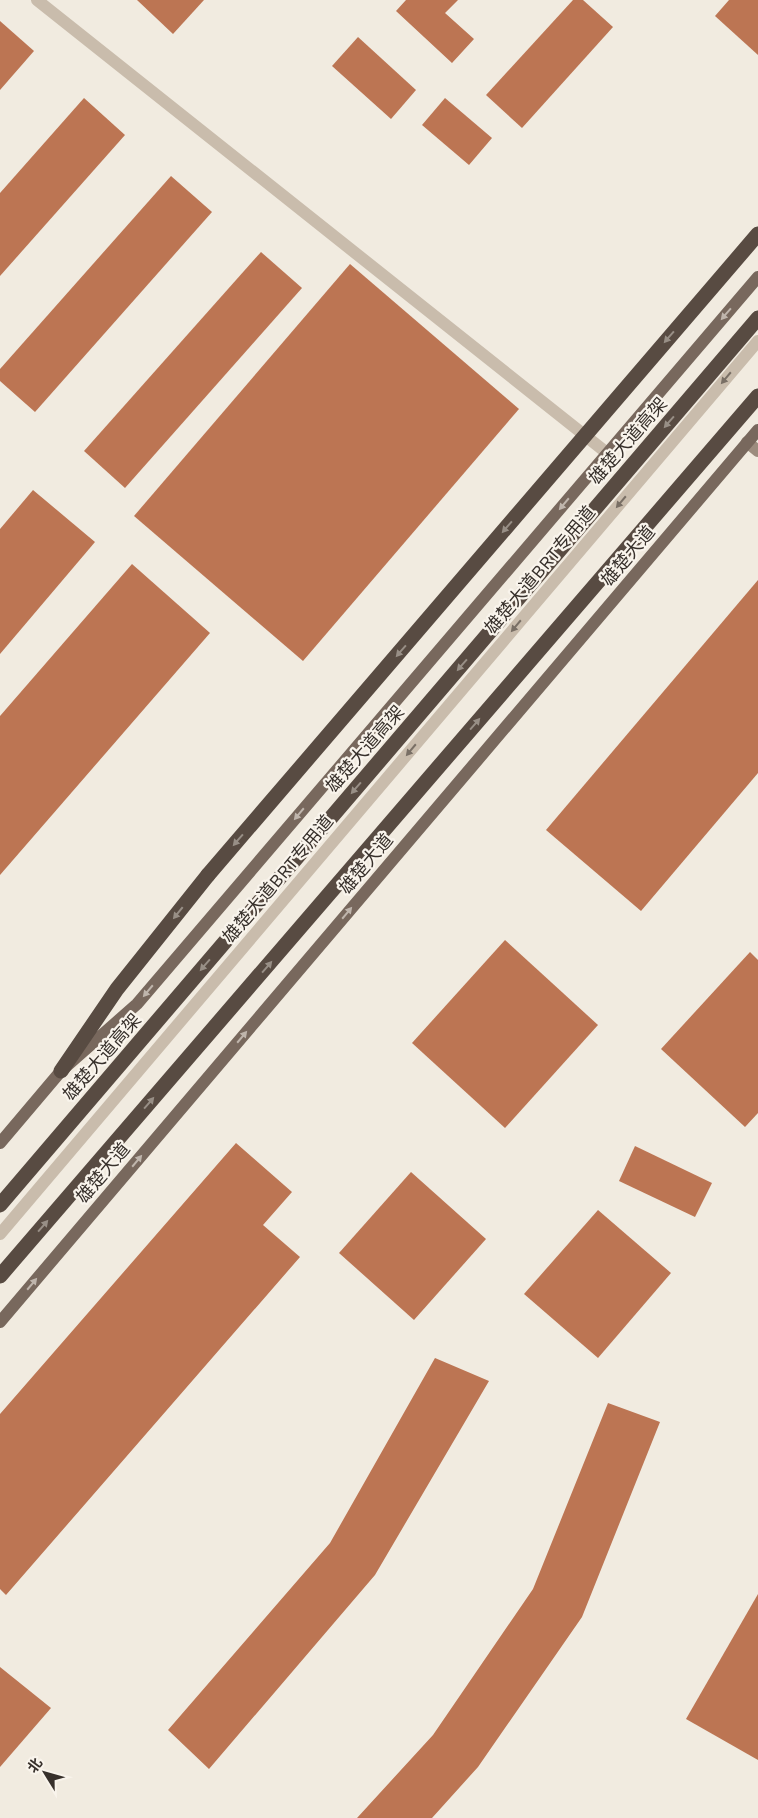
<svg xmlns="http://www.w3.org/2000/svg" width="758" height="1818" viewBox="0 0 758 1818" font-family="'Work Sans','Noto Sans SC',sans-serif">
<rect width="100%" height="100%" fill="#f1ebe0"/>
<g fill="#bc7553">
<polygon points="137,0 204,0 173,34"/>
<polygon points="406,0 458,0 445,13 474,39 452,63 396,11"/>
<polygon points="573,0 583,0 613,27 522,128 486,95"/>
<polygon points="729,0 758,0 758,55 715,16"/>
<polygon points="0,21 34,51 0,90"/>
<polygon points="358,37 416,90 391,119 332,66"/>
<polygon points="84,98 125,135 0,276 0,193"/>
<polygon points="445,98 492,138 469,165 422,125"/>
<polygon points="171,176 212,212 35,412 0,381 0,369"/>
<polygon points="261,252 302,288 125,488 84,451"/>
<polygon points="350,264 519,409 303,661 134,516"/>
<polygon points="33,490 95,542 0,654 0,529"/>
<polygon points="132,564 210,633 0,875 0,716"/>
<polygon points="758,580 758,773 641,911 546,830"/>
<polygon points="505,940 598,1025 505,1128 412,1043"/>
<polygon points="750,952 758,960 758,1113 745,1127 661,1049"/>
<polygon points="236,1143 292,1192 263,1225 300,1257 6,1595 0,1589 0,1414"/>
<polygon points="635,1146 712,1183 695,1217 619,1181"/>
<polygon points="411,1172 486,1239 414,1320 339,1253"/>
<polygon points="598,1210 671,1273 598,1358 524,1294"/>
<polygon points="435,1358 489,1381 375,1575 209,1769 168,1730 330,1543"/>
<polygon points="608,1403 660,1422 582,1617 478,1767 432,1818 357,1818 433,1735 533,1589"/>
<polygon points="758,1594 758,1760 686,1719"/>
<polygon points="0,1667 51,1708 0,1767"/>
</g>
<g fill="none" stroke-linecap="round" stroke-linejoin="round">
<polyline stroke="#c9bcac" stroke-width="12" points="0,1234 758,341"/>
<polyline stroke="#c9bcac" stroke-width="12" points="37,0 607,453"/>
<polyline stroke="#9c8c7e" stroke-width="12" points="747,442 758,451"/>
<g stroke="#78685d" stroke-width="12">
<polyline points="0,1143 61,1071 137,1004 758,277"/>
<polyline points="0,1322 758,430"/>
</g>
<g stroke="#584b42" stroke-width="15">
<polyline points="61,1071 117,989 208,875"/>
<polyline points="0,1205 758,318"/>
<polyline points="0,1276 758,396"/>
</g>
<polyline stroke="#584b42" stroke-width="15" points="208,875 758,234"/>
</g>
<defs><path id="oneway-solid" d="M-6-.8H1V-3.2L6.5 0L1 3.2V.8H-6Z" transform="scale(1.25)"/></defs>
<g fill="#bfb5ac">
<use href="#oneway-solid" transform="translate(726 314) rotate(131)"/>
<use href="#oneway-solid" transform="translate(564 504) rotate(130)"/>
<use href="#oneway-solid" transform="translate(299 814) rotate(130)"/>
<use href="#oneway-solid" transform="translate(347 913) rotate(-50)"/>
<use href="#oneway-solid" transform="translate(148 991) rotate(130)"/>
<use href="#oneway-solid" transform="translate(242 1037) rotate(-50)"/>
<use href="#oneway-solid" transform="translate(137 1161) rotate(-50)"/>
<use href="#oneway-solid" transform="translate(32 1284) rotate(-50)"/>
</g>
<g fill="#988f86">
<use href="#oneway-solid" transform="translate(669 337) rotate(131)"/>
<use href="#oneway-solid" transform="translate(669 422) rotate(131)"/>
<use href="#oneway-solid" transform="translate(507 527) rotate(131)"/>
<use href="#oneway-solid" transform="translate(401 651) rotate(131)"/>
<use href="#oneway-solid" transform="translate(462 665) rotate(131)"/>
<use href="#oneway-solid" transform="translate(475 724) rotate(-49)"/>
<use href="#oneway-solid" transform="translate(356 788) rotate(131)"/>
<use href="#oneway-solid" transform="translate(238 840) rotate(131)"/>
<use href="#oneway-solid" transform="translate(178 913) rotate(129)"/>
<use href="#oneway-solid" transform="translate(205 965) rotate(131)"/>
<use href="#oneway-solid" transform="translate(267 967) rotate(-49)"/>
<use href="#oneway-solid" transform="translate(149 1103) rotate(-49)"/>
<use href="#oneway-solid" transform="translate(43 1226) rotate(-49)"/>
</g>
<g fill="#796f65">
<use href="#oneway-solid" transform="translate(726 378) rotate(130)"/>
<use href="#oneway-solid" transform="translate(621 502) rotate(130)"/>
<use href="#oneway-solid" transform="translate(516 626) rotate(130)"/>
<use href="#oneway-solid" transform="translate(411 750) rotate(130)"/>
</g>
<g text-anchor="middle" stroke-width="4.5" stroke-linejoin="round" paint-order="stroke">
<g font-size="18" fill="#37302b" stroke="#f9f4ec">
<text transform="translate(628 441) rotate(-49)" y="6">雄楚大道高架</text>
<text transform="translate(628 556) rotate(-50)" y="6">雄楚大道</text>
<text transform="translate(540 570) rotate(-50)" y="6">雄楚大道BRT专用道</text>
<text transform="translate(365 749) rotate(-49)" y="6">雄楚大道高架</text>
<text transform="translate(366 864) rotate(-50)" y="6">雄楚大道</text>
<text transform="translate(278 879) rotate(-50)" y="6">雄楚大道BRT专用道</text>
<text transform="translate(102 1057) rotate(-49)" y="6">雄楚大道高架</text>
<text transform="translate(103 1173) rotate(-50)" y="6">雄楚大道</text>
</g>
</g>
<g transform="translate(45 1773) rotate(307)" stroke="#f9f4ec" stroke-width="4" paint-order="stroke">
<path d="M0-4L9 19L0 12L-9 19Z" fill="#37302b"/>
<text y="-8" font-size="14" font-weight="bold" text-anchor="middle" fill="#37302b">北</text>
</g>
</svg>
